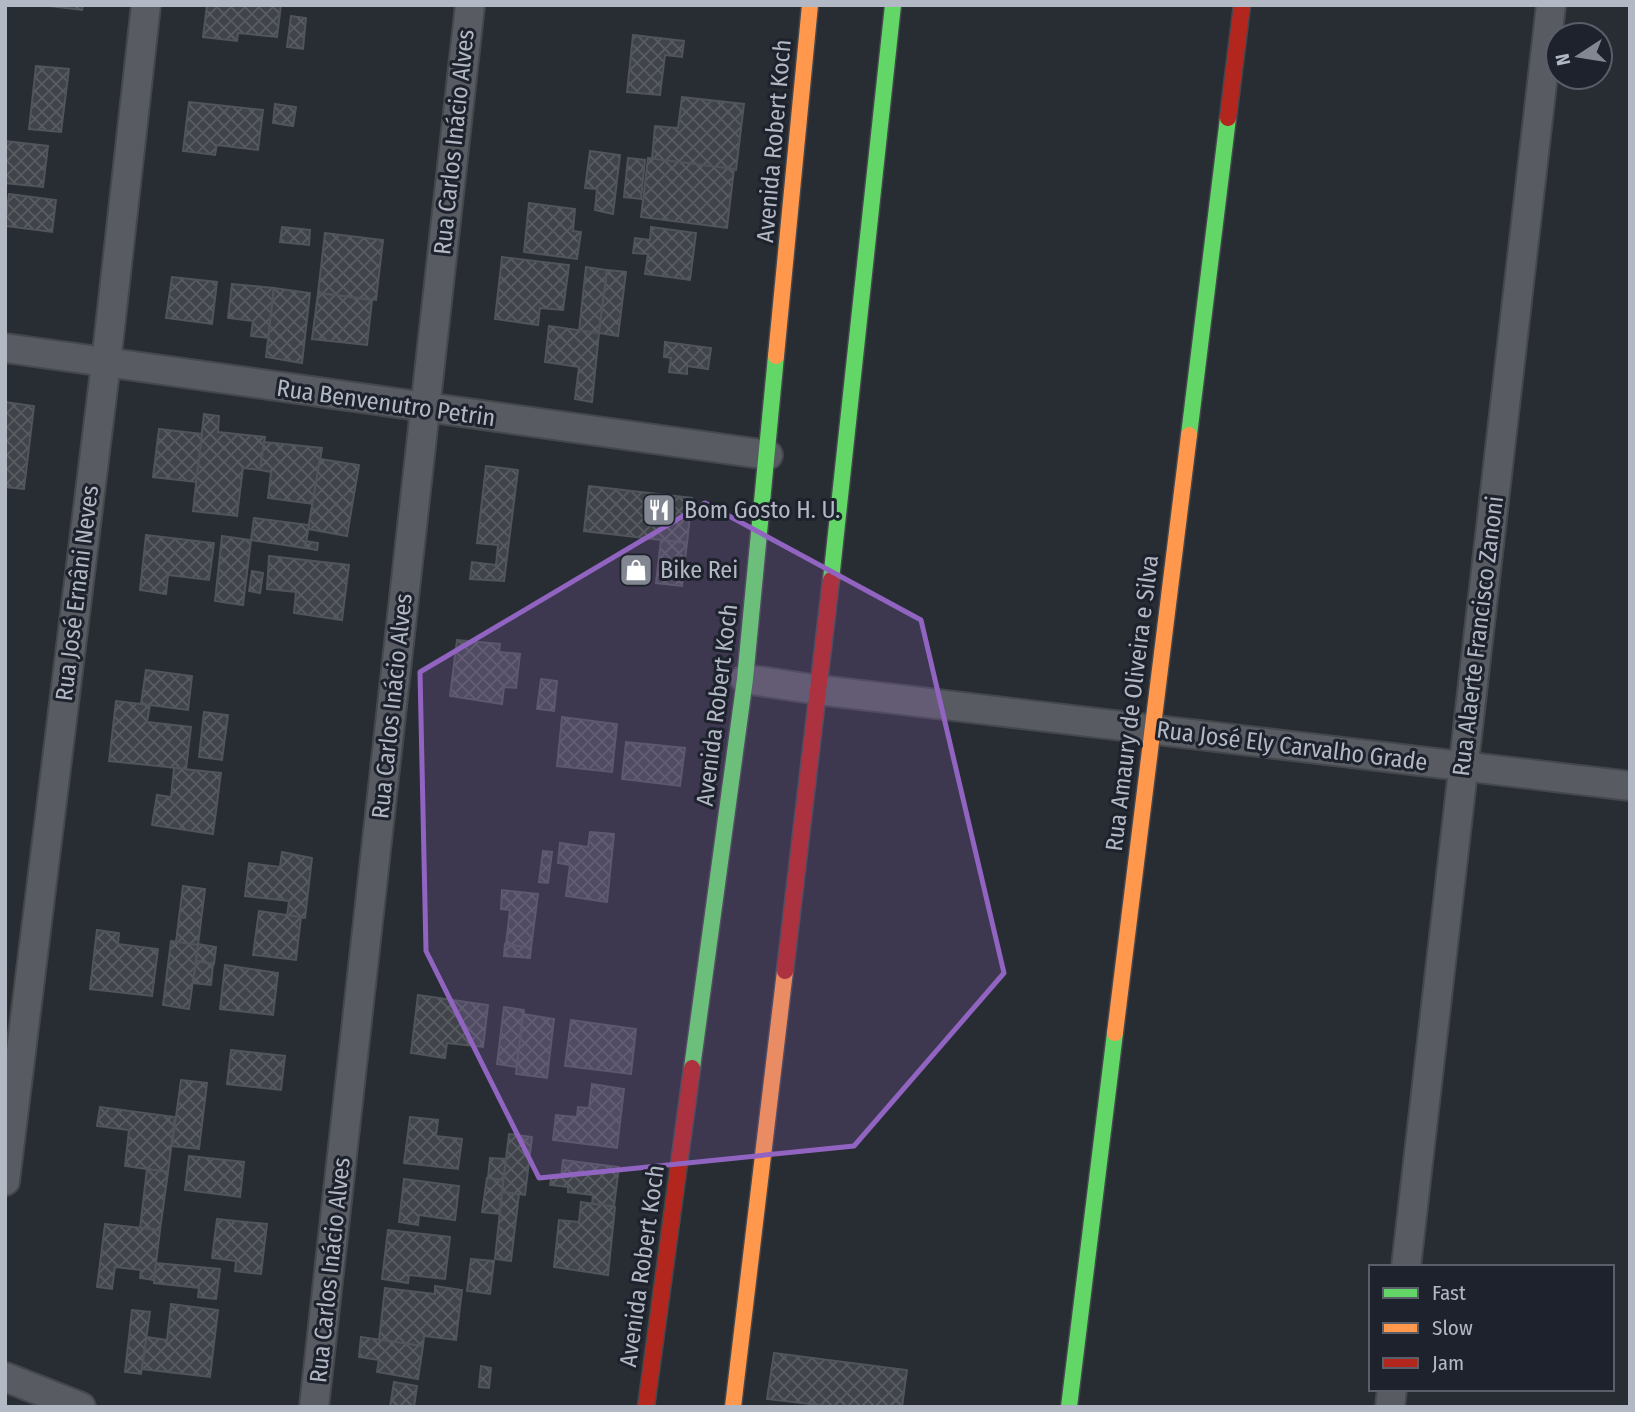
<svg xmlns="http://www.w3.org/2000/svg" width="1635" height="1412" viewBox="0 0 1635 1412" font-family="'Fira Sans Condensed',sans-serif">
<defs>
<pattern id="building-cross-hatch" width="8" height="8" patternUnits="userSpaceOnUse" patternTransform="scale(1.75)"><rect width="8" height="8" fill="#40444a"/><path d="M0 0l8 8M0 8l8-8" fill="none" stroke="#595d62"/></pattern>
</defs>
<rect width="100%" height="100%" fill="#282c33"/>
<g fill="url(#building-cross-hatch)" stroke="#50545b" stroke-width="2">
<polygon points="41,5 83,5 82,10"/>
<polygon points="207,5 281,5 277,37 238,33 237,41 203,37"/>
<polygon points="291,16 306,18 303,49 287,47"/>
<polygon points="633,35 684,41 682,57 665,55 660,95 627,92"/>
<polygon points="36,66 69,69 61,132 29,129"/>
<polygon points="682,97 744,104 736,170 652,159 655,126 678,128"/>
<polygon points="189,102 263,110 258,150 217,145 215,155 183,151"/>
<polygon points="275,104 296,107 293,126 273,123"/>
<polygon points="5,141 48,146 43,187 5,183"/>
<polygon points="590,151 620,155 613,214 595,210 597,189 585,188"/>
<polygon points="628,158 645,160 641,199 624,197"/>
<polygon points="648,158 734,169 727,228 641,217"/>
<polygon points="9,194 56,200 52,232 5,226"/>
<polygon points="529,203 575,209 573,231 581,232 577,259 524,252"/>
<polygon points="282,227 310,230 309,245 280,242"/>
<polygon points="651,227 696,233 690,280 645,274 648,254 633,253 635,238 650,240"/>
<polygon points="325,233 383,240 376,300 318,293"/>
<polygon points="502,257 569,265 563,310 540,308 538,325 495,319"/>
<polygon points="586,267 607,270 599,333 579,331"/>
<polygon points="607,270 626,272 618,336 599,333"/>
<polygon points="172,277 217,282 212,324 166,318"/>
<polygon points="232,284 274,288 268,338 251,336 253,321 228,318"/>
<polygon points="274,288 310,293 302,363 266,357"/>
<polygon points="318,293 372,300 367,345 312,339"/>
<polygon points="549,326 599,333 592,402 575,399 579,367 545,362"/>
<polygon points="665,342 711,348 708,369 687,366 687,374 669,372 671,358 664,357"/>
<polygon points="5,402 34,406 24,489 5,487"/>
<polygon points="204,414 219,416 218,432 265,437 260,470 243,468 237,516 193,511"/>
<polygon points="159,429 202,434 196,482 153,477"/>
<polygon points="264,442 322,448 313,504 268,498 271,472 260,470"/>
<polygon points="320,459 359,465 347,536 308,529"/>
<polygon points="486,466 518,470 504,581 470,579 472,562 496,565 498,545 477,543"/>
<polygon points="589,486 692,498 687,543 584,531"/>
<polygon points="254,518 309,525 305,548 251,540"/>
<polygon points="146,535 214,543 209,580 168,575 166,594 140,590"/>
<polygon points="222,536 251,540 243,605 215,601"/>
<polygon points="661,540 687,543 682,586 656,583"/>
<polygon points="306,541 318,543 317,550 305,548"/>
<polygon points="269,556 349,565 342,620 294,613 296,592 267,589"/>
<polygon points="252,571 263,573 260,593 249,591"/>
<polygon points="457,640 500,644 499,652 520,654 516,688 504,687 502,704 450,696"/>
<polygon points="146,670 192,676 188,710 141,704"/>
<polygon points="541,679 557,681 554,711 537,709"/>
<polygon points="116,701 150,705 147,722 191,727 186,769 109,761"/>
<polygon points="204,712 228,715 222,760 199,757"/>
<polygon points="562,717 617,724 612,772 557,766"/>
<polygon points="626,742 685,748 680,786 622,779"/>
<polygon points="174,768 221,773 213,834 152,825 157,795 171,797"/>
<polygon points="590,832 614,834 607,902 566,896 570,865 558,863 560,843 588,847"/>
<polygon points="543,851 552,852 548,883 539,882"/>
<polygon points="282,852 312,858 305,918 287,916 289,901 245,896 249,863 280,867"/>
<polygon points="183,886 205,889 198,945 176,942"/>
<polygon points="502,890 538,894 531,948 506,944 510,910 501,909"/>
<polygon points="259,911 301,917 296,960 253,955"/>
<polygon points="97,930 119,933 118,944 158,949 152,996 90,989"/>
<polygon points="171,941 198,945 189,1009 163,1005"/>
<polygon points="198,944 216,947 214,964 196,961"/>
<polygon points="505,944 531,948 530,958 504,956"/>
<polygon points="196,961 213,964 211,985 193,983"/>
<polygon points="225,965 278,973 273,1015 220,1009"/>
<polygon points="418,995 488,1005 483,1047 447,1043 445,1058 411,1053"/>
<polygon points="504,1007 524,1010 517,1067 497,1064"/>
<polygon points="523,1014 554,1019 547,1078 516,1074"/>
<polygon points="571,1020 636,1029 631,1074 565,1066"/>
<polygon points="231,1050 285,1056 281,1090 227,1084"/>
<polygon points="181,1080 207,1083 199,1149 172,1146"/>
<polygon points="592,1084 624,1089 617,1148 553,1140 556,1115 577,1117 578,1107 589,1108"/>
<polygon points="100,1107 175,1117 168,1172 125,1166 129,1130 97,1126"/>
<polygon points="410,1117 438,1120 436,1136 462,1139 458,1169 404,1163"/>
<polygon points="509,1134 532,1137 525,1195 502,1192"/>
<polygon points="189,1156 244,1162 240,1197 185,1190"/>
<polygon points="490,1158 506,1159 503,1180 488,1178"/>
<polygon points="563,1160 619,1167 614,1206 592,1204 593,1195 568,1192 568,1187 550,1185 552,1175 561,1177"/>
<polygon points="147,1169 168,1172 160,1230 140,1228"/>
<polygon points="487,1178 503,1180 500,1214 482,1212"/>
<polygon points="404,1179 459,1186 455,1220 419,1215 418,1225 399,1222"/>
<polygon points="502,1192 519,1194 511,1261 495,1259"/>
<polygon points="581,1202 615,1207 608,1275 554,1267 559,1220 579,1222"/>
<polygon points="217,1219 267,1224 261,1274 235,1271 236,1261 212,1258"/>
<polygon points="105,1224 160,1230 154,1280 140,1278 141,1270 115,1267 112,1289 97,1287"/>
<polygon points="388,1230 450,1237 445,1279 409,1275 408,1283 382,1279"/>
<polygon points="471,1259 494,1261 490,1294 467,1291"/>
<polygon points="156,1263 220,1269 216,1299 198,1297 199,1288 154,1283"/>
<polygon points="435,1286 462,1290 456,1340 424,1336 423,1346 379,1340 385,1288 435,1294"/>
<polygon points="171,1304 218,1310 210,1377 142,1369 146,1337 167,1340"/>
<polygon points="132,1310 150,1312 141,1374 125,1372"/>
<polygon points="361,1337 423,1346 418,1379 377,1372 379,1360 359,1357"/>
<polygon points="774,1353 907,1370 902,1407 835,1407 767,1399"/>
<polygon points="481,1366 491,1368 489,1388 479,1387"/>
<polygon points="394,1382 417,1386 414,1407 390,1407"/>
</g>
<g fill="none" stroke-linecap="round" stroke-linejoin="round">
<defs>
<g id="street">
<polyline points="5,348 768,455"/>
<polyline points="745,679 819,690 1630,786"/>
<polyline points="5,1181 106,363 146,5"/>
<polyline points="1406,1267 1551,5"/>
<polyline points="5,1377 81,1407"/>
<polyline points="314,1407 470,5"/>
<polyline points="1390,1407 1392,1389"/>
</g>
<g id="fast">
<polyline points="1189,435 1228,118"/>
<polyline points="831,580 893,5"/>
<polyline points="692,1068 745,679 776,356"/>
<polyline points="1069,1407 1115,1033"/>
</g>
<g id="slow">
<polyline points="776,356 810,5"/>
<polyline points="1115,1033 1189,435"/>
<polyline points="733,1407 785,971"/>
</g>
<g id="jam">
<polyline points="1228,118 1242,5"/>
<polyline points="785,971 831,580"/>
<polyline points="646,1407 692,1068"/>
</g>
</defs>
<use href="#street" stroke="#44474c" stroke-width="32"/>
<use href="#fast" stroke="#44474c" stroke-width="19"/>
<use href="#slow" stroke="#44474c" stroke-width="19"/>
<use href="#jam" stroke="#44474c" stroke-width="19"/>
<use href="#street" stroke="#585b61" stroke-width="28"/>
<use href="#fast" stroke="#63d668" stroke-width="16"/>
<use href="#slow" stroke="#ff974d" stroke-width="16"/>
<use href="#jam" stroke="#b3261e" stroke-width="16"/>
</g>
<path fill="#9164c1" fill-opacity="0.2" stroke="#9164c1" stroke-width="5" stroke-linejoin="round" d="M705,503L921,620L1004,973L854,1146L539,1178L426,951L420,672Z"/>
<defs>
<symbol id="restaurant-square" viewBox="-11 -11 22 22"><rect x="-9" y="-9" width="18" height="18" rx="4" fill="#828791" stroke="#1d222d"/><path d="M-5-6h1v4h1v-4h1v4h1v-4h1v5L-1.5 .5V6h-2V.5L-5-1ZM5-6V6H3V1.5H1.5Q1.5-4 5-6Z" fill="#fff"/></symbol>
<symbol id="shop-square" viewBox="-11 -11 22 22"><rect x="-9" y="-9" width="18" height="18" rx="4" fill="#828791" stroke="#1d222d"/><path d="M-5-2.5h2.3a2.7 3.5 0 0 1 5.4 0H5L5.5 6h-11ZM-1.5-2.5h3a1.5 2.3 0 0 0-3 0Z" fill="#fff"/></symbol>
</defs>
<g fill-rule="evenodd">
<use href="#restaurant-square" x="640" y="491" width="38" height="38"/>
<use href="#shop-square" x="617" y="551" width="38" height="38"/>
</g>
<g text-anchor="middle" stroke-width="6" stroke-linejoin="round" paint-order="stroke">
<g font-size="24" fill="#b2b8c4" stroke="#1d222d">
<text transform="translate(774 141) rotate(-85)" y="8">Avenida Robert Koch</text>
<text transform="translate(454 142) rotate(-84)" y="8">Rua Carlos Inácio Alves</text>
<text transform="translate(386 403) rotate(8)" y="8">Rua Benvenutro Petrin</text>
<text transform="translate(77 593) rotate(-83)" y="8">Rua José Ernâni Neves</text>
<text transform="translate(1478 636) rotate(-83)" y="8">Rua Alaerte Francisco Zanoni</text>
<text transform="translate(1132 703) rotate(-83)" y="8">Rua Amaury de Oliveira e Silva</text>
<text transform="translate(717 705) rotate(-83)" y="8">Avenida Robert Koch</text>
<text transform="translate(392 706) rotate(-84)" y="8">Rua Carlos Inácio Alves</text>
<text transform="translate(1292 746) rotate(7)" y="8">Rua José Ely Carvalho Grade</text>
<text transform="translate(642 1266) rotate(-82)" y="8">Avenida Robert Koch</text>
<text transform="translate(330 1270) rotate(-84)" y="8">Rua Carlos Inácio Alves</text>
</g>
<g font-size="24" fill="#b2b8c4" stroke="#1d222d" text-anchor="start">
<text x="684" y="518">Bom Gosto H. U.</text>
<text x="660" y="578">Bike Rei</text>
</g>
</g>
<rect width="1635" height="1412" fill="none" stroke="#b2b8c4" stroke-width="14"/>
<rect x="1369" y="1265" width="245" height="126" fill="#1d222d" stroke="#595e69" stroke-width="2"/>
<rect x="1383" y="1288" width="35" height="10" fill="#63d668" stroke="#595e69" stroke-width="2"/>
<text x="1432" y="1300" font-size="21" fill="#b2b8c4">Fast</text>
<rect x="1383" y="1323" width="35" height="10" fill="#ff974d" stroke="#595e69" stroke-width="2"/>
<text x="1432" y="1335" font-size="21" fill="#b2b8c4">Slow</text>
<rect x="1383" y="1358" width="35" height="10" fill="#b3261e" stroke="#595e69" stroke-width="2"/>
<text x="1432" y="1370" font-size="21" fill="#b2b8c4">Jam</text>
<g transform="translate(1579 56) rotate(258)"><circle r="33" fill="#1d222d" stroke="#595e69" stroke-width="2"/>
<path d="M0-5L12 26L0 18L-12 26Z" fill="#828791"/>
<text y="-10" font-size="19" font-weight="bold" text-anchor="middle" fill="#b2b8c4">N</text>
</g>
</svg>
